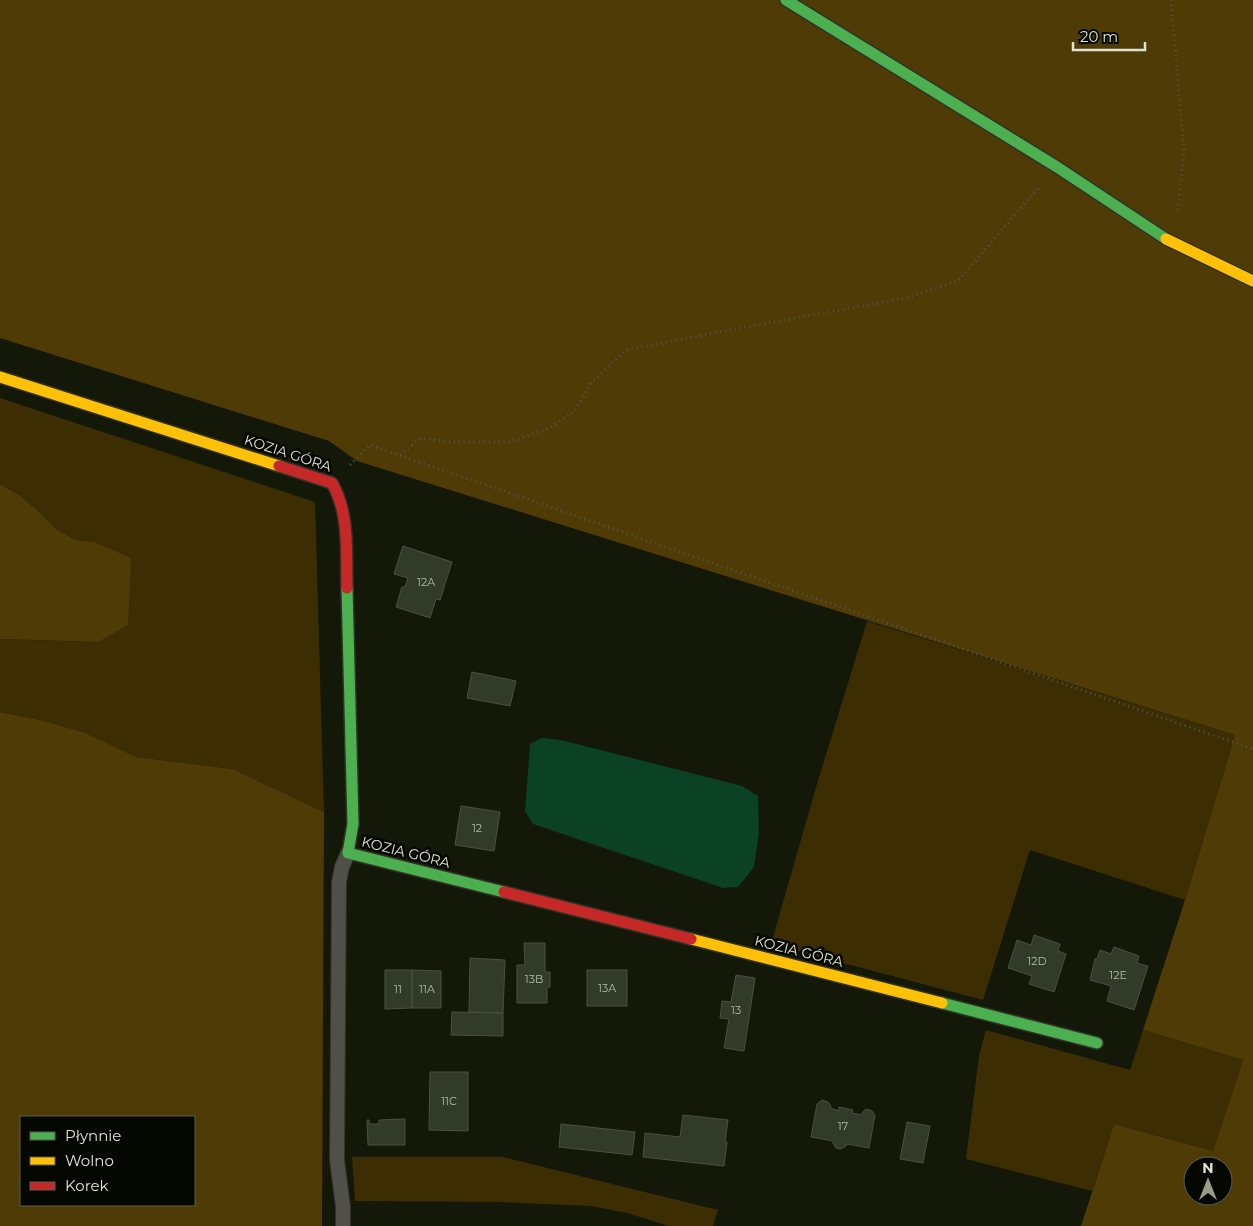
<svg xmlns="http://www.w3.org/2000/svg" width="1253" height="1226" viewBox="0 0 1253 1226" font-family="Montserrat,sans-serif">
<rect width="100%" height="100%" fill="#141808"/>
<g fill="#3c2d02">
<polygon points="0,398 315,502 324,812 233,769 136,757 86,733 45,721 0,712 0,639 98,642 94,542 76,540 56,529 36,509 19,495 0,484"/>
<polygon points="867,621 1235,735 1185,900 1030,850 983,1000 771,944 817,784"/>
<polygon points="986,1030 1130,1070 1143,1030 1243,1060 1213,1151 1114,1124 1092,1191 966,1159 979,1056"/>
<polygon points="352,1157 503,1157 718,1210 713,1226 669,1226 627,1213 591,1206 498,1202 355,1201"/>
</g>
<g fill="#4f3b05" fill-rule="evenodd">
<path d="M0,0H1253V1226H1081L1114,1124L1213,1151L1243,1060L1143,1030L1185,900L1235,735L357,461L329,441L0,338ZM1193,1166H1223V1196H1193Z"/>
<polygon points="0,484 19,495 36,509 56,529 76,540 94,542 131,558 128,625 98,642 0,639"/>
<path d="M0,712L45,721L86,733L136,757L233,769L324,812L322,1226H0ZM194,1117V1205H21V1117Z"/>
</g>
<polygon fill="#0b4125" points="542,738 561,740 742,786 758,796 759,832 754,867 738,887 723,888 533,824 525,811 530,744"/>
<g fill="#323b2a" stroke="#4a5043">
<polygon points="403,546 452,562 440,600 436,599 430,618 396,607 402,587 405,587 408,578 394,574"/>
<polygon points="472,672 516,681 510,706 467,698"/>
<polygon points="461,806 500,812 494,851 455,845"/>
<polygon points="1034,935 1060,944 1058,951 1066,954 1054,992 1029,984 1032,976 1008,968 1017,940 1031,945"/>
<polygon points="524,943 545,943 545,972 550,972 550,987 547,987 547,1003 517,1003 517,965 525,965"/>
<polygon points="1114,947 1139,956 1137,963 1148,966 1134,1010 1107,1001 1111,986 1090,980 1095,959 1097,959 1100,950 1111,954"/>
<polygon points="470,958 505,960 503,1013 469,1012"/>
<polygon points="385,970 412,970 412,1008 385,1009"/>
<polygon points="412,970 441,971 441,1008 412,1008"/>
<rect x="587" y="970" width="40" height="36"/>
<polygon points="736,975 755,978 744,1051 724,1048 729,1019 720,1018 722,1001 731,1002"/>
<polygon points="452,1012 503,1013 503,1036 451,1035"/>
<polygon points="430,1072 468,1072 468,1131 429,1130"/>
<polygon points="822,1100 828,1102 831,1106 830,1108 839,1111 839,1107 853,1110 852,1113 861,1115 862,1113 866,1109 872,1111 875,1115 869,1148 847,1144 846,1146 841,1149 836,1148 833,1143 833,1141 811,1137 817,1104"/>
<polygon points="683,1115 728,1120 725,1142 727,1142 724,1166 643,1157 645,1133 680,1137"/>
<polygon points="405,1119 405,1145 368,1145 367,1120 369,1120 369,1124 379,1124 379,1120"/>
<polygon points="907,1122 930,1126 923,1163 900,1159"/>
<polygon points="561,1124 635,1132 632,1155 559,1147"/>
</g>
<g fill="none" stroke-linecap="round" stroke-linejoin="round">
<defs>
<polyline id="lane" points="343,1226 343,1207 337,1160 339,882 342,867 348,853"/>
<g id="fast">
<polyline points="786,0 1057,167 1166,239"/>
<polyline points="347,588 353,824 348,853 504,892"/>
<polyline points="942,1003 1097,1043"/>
</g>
<g id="slow">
<polyline points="1166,239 1253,281"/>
<polyline points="0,377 279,466"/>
<polyline points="691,939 942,1003"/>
</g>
<g id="jam">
<path d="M279,466L332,483C350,514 346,554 347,588"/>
<polyline points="504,892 691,939"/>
</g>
</defs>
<use href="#lane" stroke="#303326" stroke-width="16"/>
<use href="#fast" stroke="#303326" stroke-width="14"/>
<use href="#slow" stroke="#303326" stroke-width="14"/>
<use href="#jam" stroke="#303326" stroke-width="14"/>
<g stroke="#54544d" stroke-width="3" stroke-dasharray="1 4" stroke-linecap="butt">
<polyline points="1171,0 1184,152 1179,201 1177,214"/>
<polyline points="400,455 421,438 450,442 510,442 550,428 575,411 592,382 626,350 735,329 906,298 958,281 1040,186"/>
<polyline points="350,465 370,445 1253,749"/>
</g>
<use href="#lane" stroke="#505049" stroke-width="14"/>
<use href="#fast" stroke="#4caf50" stroke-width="11"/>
<use href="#slow" stroke="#ffc107" stroke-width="11"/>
<use href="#jam" stroke="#c62828" stroke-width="11"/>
</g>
<g text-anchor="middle" stroke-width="5" stroke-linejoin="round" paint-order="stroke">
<g font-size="11" fill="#b4baa8">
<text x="426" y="586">12A</text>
<text x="477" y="832">12</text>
<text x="1037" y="965">12D</text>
<text x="1118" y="979">12E</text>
<text x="534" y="983">13B</text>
<text x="607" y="992">13A</text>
<text x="398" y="993">11</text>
<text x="427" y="993">11A</text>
<text x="736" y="1014">13</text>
<text x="449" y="1105">11C</text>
<text x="843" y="1130">17</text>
</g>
<g font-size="14" fill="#dfe4d2" stroke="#050701">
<text transform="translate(288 453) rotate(18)" y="5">KOZIA GÓRA</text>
<text transform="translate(406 852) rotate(14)" y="5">KOZIA GÓRA</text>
<text transform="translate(799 951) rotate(14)" y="5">KOZIA GÓRA</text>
</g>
</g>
<rect x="20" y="1116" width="175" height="90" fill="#050701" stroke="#5c5f55"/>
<rect x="30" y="1132" width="25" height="8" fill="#4caf50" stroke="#5c5f55"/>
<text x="65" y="1141" font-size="15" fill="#dfe4d2">Płynnie</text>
<rect x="30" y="1157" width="25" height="8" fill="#ffc107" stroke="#5c5f55"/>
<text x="65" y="1166" font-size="15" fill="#dfe4d2">Wolno</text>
<rect x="30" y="1182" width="25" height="8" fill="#c62828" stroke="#5c5f55"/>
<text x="65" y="1191" font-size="15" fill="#dfe4d2">Korek</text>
<g transform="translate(1208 1181)"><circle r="24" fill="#050701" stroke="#5c5f55"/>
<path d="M0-4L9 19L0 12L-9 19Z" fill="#989d8b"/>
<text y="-8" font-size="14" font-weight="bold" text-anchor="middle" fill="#dfe4d2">N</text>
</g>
<path d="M1073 42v8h72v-8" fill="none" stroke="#dfe4d2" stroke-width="2.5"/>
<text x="1080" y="42" font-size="15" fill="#dfe4d2" stroke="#050701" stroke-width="4" paint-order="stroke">20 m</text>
</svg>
